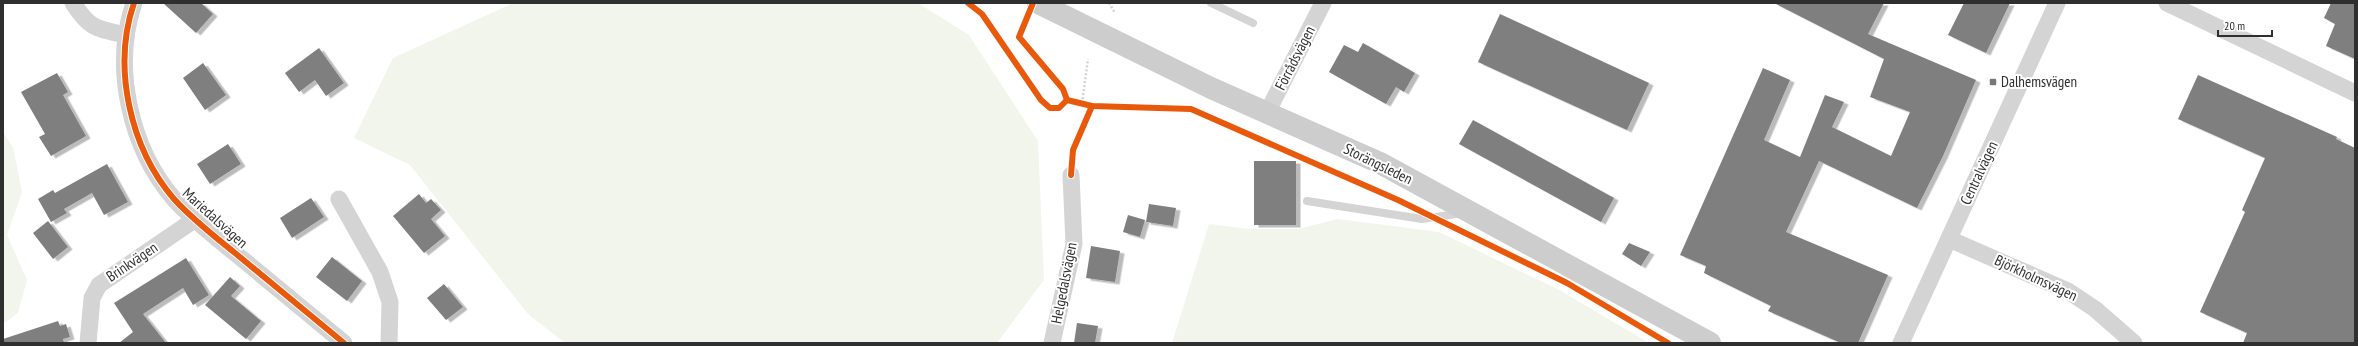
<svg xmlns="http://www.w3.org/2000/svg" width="2358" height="346" viewBox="0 0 2358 346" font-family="'PT Sans Narrow',sans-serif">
<defs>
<filter id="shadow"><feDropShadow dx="4.5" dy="2.5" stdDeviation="0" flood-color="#0004"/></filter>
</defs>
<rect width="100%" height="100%" fill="#fff"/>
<g fill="#f1f5eb">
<polygon points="513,3 918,3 969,35 1038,141 1044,280 997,343 565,343 528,314 410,165 354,138 393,58"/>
<polygon points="3,132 13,148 22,192 7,235 27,280 18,313 3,324"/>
<polygon points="1338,219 1439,232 1561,291 1649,343 1172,343 1209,224 1249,229 1298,229"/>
</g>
<g fill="#7f7f7f" filter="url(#shadow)">
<polygon points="163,3 201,3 213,14 196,33"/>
<polygon points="1774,3 1884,3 1868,34 1976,80 1943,156 1917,208 1819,161 1786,232 1888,275 1858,343 1841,343 1768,311 1771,306 1704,273 1706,266 1680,255 1763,68 1790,80 1764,140 1800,157 1825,95 1844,102 1832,127 1891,156 1910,112 1870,97 1884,59"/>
<polygon points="1964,3 2010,3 1986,53 1948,35"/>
<polygon points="2331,3 2355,3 2355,59 2326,46 2335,24 2324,18"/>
<polygon points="1500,14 1649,83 1627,130 1478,62"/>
<polygon points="1363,43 1415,73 1404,92 1396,87 1386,104 1329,72 1344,45 1358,52"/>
<polygon points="319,48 344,83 326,96 315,80 299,92 285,73"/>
<polygon points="203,63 226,95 205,110 183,78"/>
<polygon points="57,73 68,92 63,95 86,136 51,156 39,137 45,134 21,92"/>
<polygon points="2198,75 2337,137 2336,139 2355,148 2355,343 2243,343 2247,333 2200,312 2245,212 2242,210 2265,158 2178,119"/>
<polygon points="1473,120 1614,198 1601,222 1459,144"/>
<polygon points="228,144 241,164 210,184 197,164"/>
<rect x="1254" y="161" width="42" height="64"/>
<polygon points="107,164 128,202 104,215 92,193 64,209 67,213 51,222 38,199 53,190 55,193"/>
<polygon points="419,194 426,203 431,199 441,210 431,219 445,236 424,253 393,216"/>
<polygon points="311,198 324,217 292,238 280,218"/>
<polygon points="1149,204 1176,208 1173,226 1146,222"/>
<polygon points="1128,215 1145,220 1140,237 1123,232"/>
<polygon points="48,221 68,247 53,259 33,233"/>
<polygon points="1629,243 1650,252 1641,266 1622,254"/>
<polygon points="1091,246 1120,251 1115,282 1086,278"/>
<polygon points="332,257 362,281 347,301 316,277"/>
<polygon points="186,258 209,295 193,305 183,288 143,314 166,343 119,343 133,332 114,303"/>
<polygon points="230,277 240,286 231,296 261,321 246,339 205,305"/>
<polygon points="444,284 463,307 446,320 427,298"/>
<polygon points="58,321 60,326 66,324 70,337 63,339 64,343 3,343 3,339"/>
<polygon points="1077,323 1098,326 1095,343 1074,343"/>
</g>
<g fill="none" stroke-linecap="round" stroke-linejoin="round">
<g stroke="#d4d4d4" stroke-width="2.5" stroke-dasharray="2 2" stroke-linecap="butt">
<polyline points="1109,3 1115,13"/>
<polyline points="1082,103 1088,59"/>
</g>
<g stroke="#d4d4d4" stroke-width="8">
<polyline points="1211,3 1253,23"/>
<polyline points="1307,201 1422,219 1463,213"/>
</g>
<g stroke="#d4d4d4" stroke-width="17">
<path d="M73,3C90,29 95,28 125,35"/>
<path d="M134,3C112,67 130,148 174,199C192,219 214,236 235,253C271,283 308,313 344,343"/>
<polyline points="2167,3 2355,93"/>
<polyline points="1267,113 1323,3"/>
<polyline points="339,199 380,272 390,302 389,343"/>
<polyline points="1949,239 2068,291 2095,309 2134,343"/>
<polyline points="88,343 92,298 99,285 194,220"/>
<polyline points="1052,343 1074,244 1071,175"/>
<polyline points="1901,343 2057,3"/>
</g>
<polyline stroke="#cdcdcd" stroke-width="22" points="1038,3 1211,88 1380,163 1710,343"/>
<defs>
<g id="cycleway">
<path d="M134,3C112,67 130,148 174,199C192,219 214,236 235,253C271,283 308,313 344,343"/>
<polyline points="968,3 982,14 1041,100 1050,108 1059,108 1067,100"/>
<polyline points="1033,3 1019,37 1063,89 1067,100"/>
<polyline points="1067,100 1092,106 1191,109 1398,200 1567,283 1668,343"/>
<polyline points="1071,175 1073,150 1092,106"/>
</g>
</defs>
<use href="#cycleway" stroke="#fff" stroke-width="8"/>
<use href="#cycleway" stroke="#e8590c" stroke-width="6"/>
</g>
<rect fill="#787878" stroke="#fff" stroke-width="1.5" x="1989" y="78" width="8" height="8" rx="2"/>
<g text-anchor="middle" stroke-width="4" stroke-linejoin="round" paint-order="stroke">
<g font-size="15" fill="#2f2f2f" stroke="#fff">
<text transform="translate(1295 58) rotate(-63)" y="5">Förrådsvägen</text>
<text transform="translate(1378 164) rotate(26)" y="5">Storängsleden</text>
<text transform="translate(1979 173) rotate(-65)" y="5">Centralvägen</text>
<text transform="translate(215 218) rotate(42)" y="5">Mariedalsvägen</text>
<text transform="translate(132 262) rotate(-34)" y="5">Brinkvägen</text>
<text transform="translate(2036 278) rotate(25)" y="5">Björkholmsvägen</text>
<text transform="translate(1064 283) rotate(-79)" y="5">Helgedalsvägen</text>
</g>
<g font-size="15" fill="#2f2f2f" stroke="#fff" text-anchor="start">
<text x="2001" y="87">Dalhemsvägen</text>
</g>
</g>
<rect width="2358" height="346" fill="none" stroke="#2f2f2f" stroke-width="8"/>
<path d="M2218 30v6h54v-6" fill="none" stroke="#2f2f2f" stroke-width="2"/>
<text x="2224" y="30" font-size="12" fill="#2f2f2f" stroke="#ffffff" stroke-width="3" paint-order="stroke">20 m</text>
</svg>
